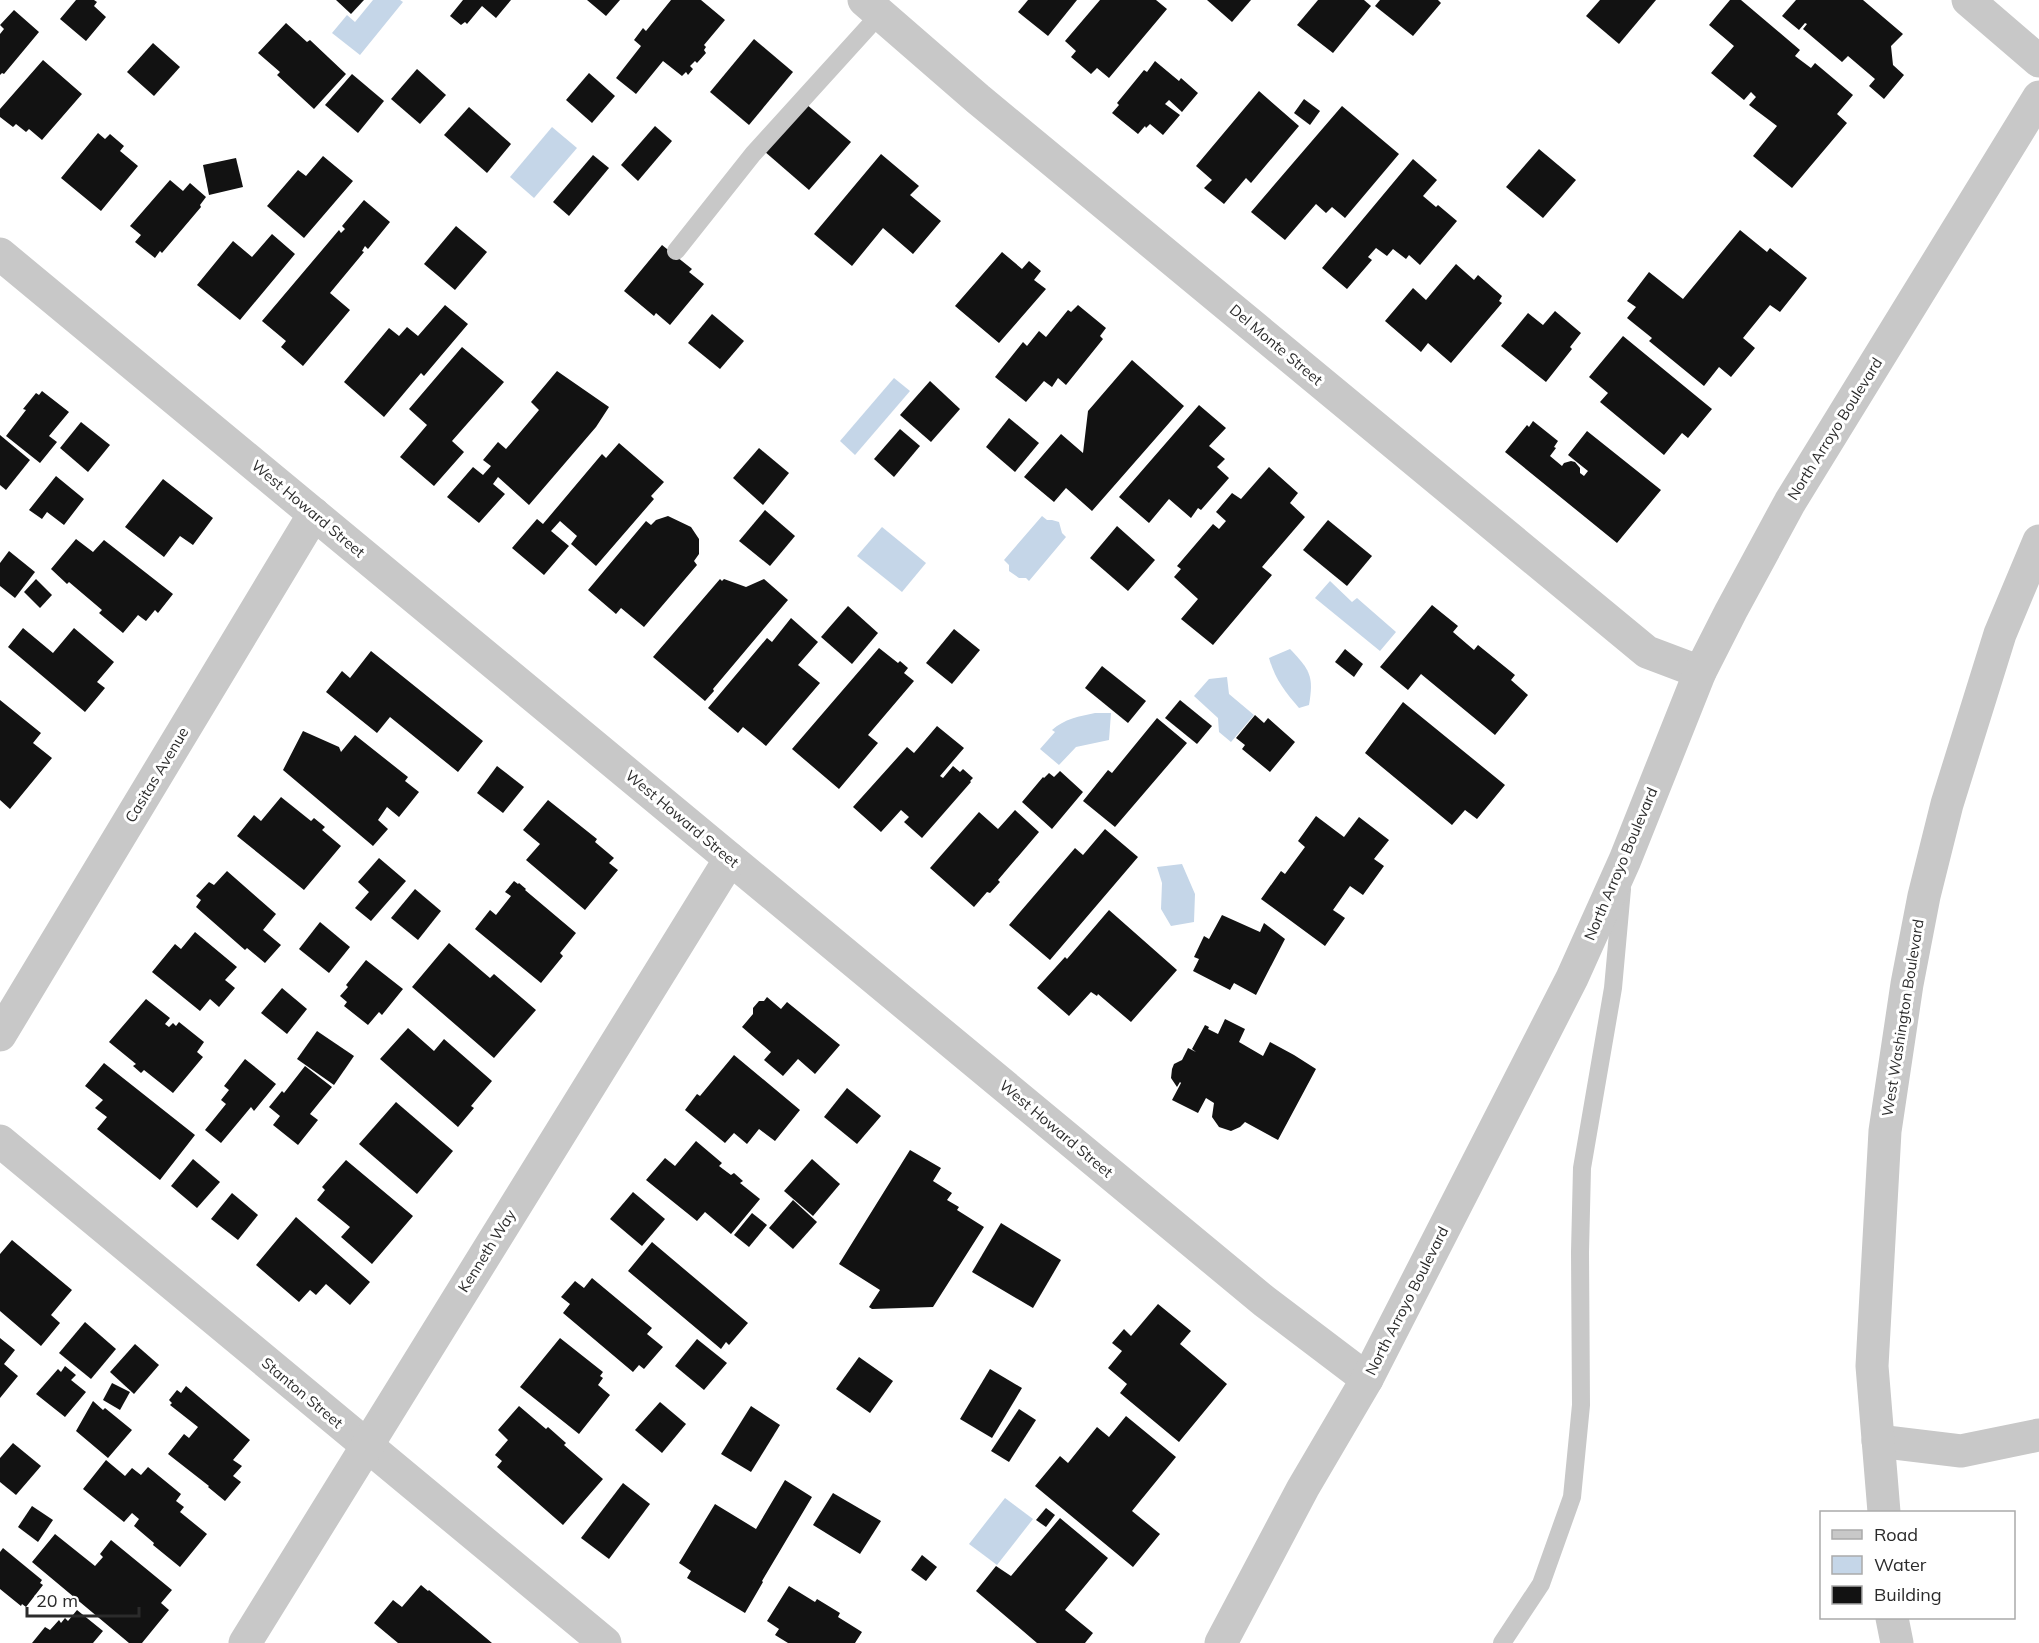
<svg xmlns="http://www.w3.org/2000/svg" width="2039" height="1643" viewBox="0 0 2039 1643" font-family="Mulish,sans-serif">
<rect width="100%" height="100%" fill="#fff"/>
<g fill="#c5d6e8">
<polygon points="373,0 400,0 403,2 360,55 332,33 347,15 355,22"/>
<polygon points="552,127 577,148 534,198 510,177"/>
<polygon points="894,378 910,391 855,455 840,441"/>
<polygon points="1042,516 1047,520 1052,520 1059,522 1062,533 1066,537 1029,581 1026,578 1019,578 1009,571 1009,565 1004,560"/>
<polygon points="882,527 926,563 902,592 857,556"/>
<polygon points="1330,581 1352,602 1357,598 1396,632 1380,651 1315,598"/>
<path d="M1290,649C1310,670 1314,676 1309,705L1299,708C1285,692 1275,679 1269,658Z"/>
<polygon points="1227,677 1229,694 1254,715 1231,742 1219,732 1218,718 1194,696 1209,679"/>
<path d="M1095,713H1111L1109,740L1076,747L1059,765L1040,749L1055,732L1052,730C1064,719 1080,716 1095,713Z"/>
<polygon points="1182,864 1195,894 1194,922 1171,926 1161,909 1162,883 1157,867"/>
<polygon points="1005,1498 1033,1519 997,1565 969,1544"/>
</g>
<g fill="#121212">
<polygon points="76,0 94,0 97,2 94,6 106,17 86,41 60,19"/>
<polygon points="336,0 364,0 351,14"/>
<polygon points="463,0 511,0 496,18 482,6 467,24 465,22 461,25 450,16"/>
<polygon points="587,0 620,0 606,16"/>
<polygon points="671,0 701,0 725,20 704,45 706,47 704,50 706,53 697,63 695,61 690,66 693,69 688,75 686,72 682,76 663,61 636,94 616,78 641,46 634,40 643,28 646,31"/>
<polygon points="1028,0 1077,0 1048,36 1018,12"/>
<polygon points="1100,0 1156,0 1167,9 1109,78 1097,68 1091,74 1071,57 1076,51 1065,41"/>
<polygon points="1207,0 1251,0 1232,22"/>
<polygon points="1318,0 1364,0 1371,6 1333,53 1297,25"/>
<polygon points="1380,0 1438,0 1441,3 1413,36 1375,6"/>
<polygon points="1600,0 1656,0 1619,44 1586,16"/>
<polygon points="1730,0 1741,0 1800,50 1795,56 1811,68 1815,63 1853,95 1837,114 1847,123 1792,188 1753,156 1777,126 1749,105 1756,97 1751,92 1744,100 1711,73 1734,46 1709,25"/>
<polygon points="1796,0 1863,0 1903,34 1891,46 1893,65 1904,75 1884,99 1869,86 1875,79 1848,56 1842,62 1803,29 1807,24 1805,23 1799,30 1782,16"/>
<polygon points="14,10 39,32 4,74 2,73 0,75 0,34 4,29 0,25"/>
<polygon points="286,23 307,42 310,40 346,74 314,109 277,75 280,72 258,53"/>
<polygon points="754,39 793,72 749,125 710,92"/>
<polygon points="153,43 180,67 154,96 127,72"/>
<polygon points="43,60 82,94 42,140 29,129 26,132 16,124 13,127 0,117 0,109"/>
<polygon points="1155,61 1179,81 1181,78 1198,93 1182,112 1169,100 1165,104 1180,115 1163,135 1150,124 1146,128 1145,126 1138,134 1112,113 1119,105 1117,103 1144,70 1147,72"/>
<polygon points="417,69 446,95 420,124 391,99"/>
<polygon points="589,73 615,96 592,123 566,100"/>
<polygon points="352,74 384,101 358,133 325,105"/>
<polygon points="1259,91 1299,126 1251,183 1246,178 1224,204 1204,188 1212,180 1196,166"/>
<polygon points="1304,99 1320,111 1310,125 1294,113"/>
<polygon points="806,104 851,142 809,190 764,151"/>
<polygon points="1342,106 1399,154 1345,218 1332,207 1326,213 1316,204 1285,240 1251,212"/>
<polygon points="469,107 511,144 487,173 444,135"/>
<polygon points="655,126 672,141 638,181 621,165"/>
<polygon points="98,133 105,139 110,134 124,146 120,151 138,166 101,211 61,178"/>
<polygon points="1539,149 1576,180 1543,218 1506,187"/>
<polygon points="881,154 919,186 910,195 941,221 913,254 883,228 852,266 814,234"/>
<polygon points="593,155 609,168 569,216 553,202"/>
<polygon points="323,156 353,181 304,238 267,206 298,170 306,176"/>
<polygon points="236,158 243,187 209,195 203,165"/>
<polygon points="1413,159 1437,180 1423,196 1436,207 1438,205 1457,221 1420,265 1409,255 1406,259 1393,249 1387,256 1376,248 1368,257 1372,260 1347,289 1322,268"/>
<polygon points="170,180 183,191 190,183 206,197 200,205 201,207 162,253 160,251 155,258 135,242 141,235 130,226"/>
<polygon points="364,200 390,222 368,249 365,246 362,251 364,252 330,293 350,310 303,366 281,347 286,341 262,321 339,230 341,233 345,229 342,226"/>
<polygon points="456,226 487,252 455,290 424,264"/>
<polygon points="1740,230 1767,252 1770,248 1807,278 1780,312 1770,305 1743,338 1755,348 1731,377 1719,367 1704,386 1649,341 1652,338 1627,318 1636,307 1627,301 1649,272 1683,299"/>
<polygon points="272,234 295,254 240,320 197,285 233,241 252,257"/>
<polygon points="662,245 692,269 689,272 704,284 670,325 656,313 654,316 624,291"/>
<polygon points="1002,252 1022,269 1029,261 1041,271 1034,280 1046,289 999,343 955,306"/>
<polygon points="1456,264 1474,280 1478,275 1502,296 1499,301 1502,303 1451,363 1428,343 1421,352 1385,321 1413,288 1426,300"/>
<polygon points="445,305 468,324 424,376 421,373 384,417 344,382 389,328 399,336 407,327 418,336"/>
<polygon points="1078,305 1106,328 1100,336 1103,339 1066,385 1058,378 1052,387 1044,381 1026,402 995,377 1023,342 1027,346 1039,331 1046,337 1068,310 1071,312"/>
<polygon points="1555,311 1581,333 1570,347 1572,349 1546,382 1501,346 1528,313 1543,325"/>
<polygon points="712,314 744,341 720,369 688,343"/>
<polygon points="1623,336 1712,409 1688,438 1682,433 1664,455 1600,402 1608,393 1589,377"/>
<polygon points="462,347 504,382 452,441 464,452 434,486 400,457 427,425 409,409"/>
<polygon points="1132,360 1184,406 1092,511 1066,488 1054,502 1024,477 1061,434 1083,453 1088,411"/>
<polygon points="557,371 609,407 596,427 529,505 498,477 493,484 505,494 479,523 447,497 473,467 483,475 491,466 483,460 498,442 506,449 539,410 531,402"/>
<polygon points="930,381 960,409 931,442 900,415"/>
<polygon points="42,391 69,412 49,436 57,442 40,463 6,436 26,410 23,409 36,393 39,395"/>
<polygon points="1199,405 1226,428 1209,446 1225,459 1217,467 1229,478 1201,510 1198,508 1191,518 1169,499 1149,523 1119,497"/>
<polygon points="1009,418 1039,443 1015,472 986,447"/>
<polygon points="1533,421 1558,441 1554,447 1556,448 1550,456 1562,466 1564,463 1571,461 1575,462 1580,468 1580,473 1584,476 1588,471 1568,455 1587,431 1661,490 1617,543 1505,452 1527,425 1529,427"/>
<polygon points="81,422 110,445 88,472 60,448"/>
<polygon points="900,429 920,446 894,477 874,459"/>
<polygon points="0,435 30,460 6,490 0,485"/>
<polygon points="619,443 664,482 651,496 654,499 596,566 571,544 577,536 560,521 551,531 569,546 544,575 512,548 537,519 543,524 602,454 606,458"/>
<polygon points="759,448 789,473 763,505 733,478"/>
<polygon points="1269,467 1298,493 1290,503 1305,517 1262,567 1272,575 1213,645 1181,619 1198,599 1174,577 1181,569 1177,566 1213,524 1219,529 1226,521 1216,512 1232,493 1241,499"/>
<polygon points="56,476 84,499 64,525 47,512 42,519 29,510"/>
<polygon points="163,479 213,518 193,545 180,536 164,557 125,527"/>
<polygon points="765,510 795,536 770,566 739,541"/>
<polygon points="668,516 691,527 699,539 699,554 694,561 697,565 644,627 621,608 616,614 588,590 646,521 651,525 656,520"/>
<polygon points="1328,520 1372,556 1347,586 1303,550"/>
<polygon points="1117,526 1155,560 1128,591 1090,558"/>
<polygon points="76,539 93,552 104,540 173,594 158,613 155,610 146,621 138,615 123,633 99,613 102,610 69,582 67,584 51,569"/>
<polygon points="9,551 35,572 15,598 0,586 0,563"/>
<polygon points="36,579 52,595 40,608 24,592"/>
<polygon points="720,579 722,581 724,579 746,587 764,579 788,600 713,689 714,691 705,701 653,657"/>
<polygon points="1432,605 1458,626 1453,632 1474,650 1478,645 1515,675 1511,680 1528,695 1495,735 1421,674 1408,690 1380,667"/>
<polygon points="848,606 878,633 852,664 821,637"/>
<polygon points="791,618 818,642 798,665 820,683 766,746 743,727 738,733 708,708 767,638 772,642"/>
<polygon points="23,628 53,653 74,628 114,662 97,682 105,688 85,712 8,647"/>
<polygon points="954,629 980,650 952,684 926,663"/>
<polygon points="879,648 898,663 900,661 908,668 904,673 914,681 868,735 878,743 839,789 792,749"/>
<polygon points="1345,649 1363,664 1354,677 1335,662"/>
<polygon points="371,651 483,741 458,772 390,717 377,733 326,692 342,671 350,678"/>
<polygon points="1102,666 1146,701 1128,723 1085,688"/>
<polygon points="0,700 41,733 33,743 52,758 10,809 0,800"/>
<polygon points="1180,700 1212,726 1197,744 1165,718"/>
<polygon points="1403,702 1505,785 1477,819 1465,810 1452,825 1365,753"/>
<polygon points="1255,715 1264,723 1268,718 1295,742 1270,772 1242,749 1245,745 1236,738"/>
<polygon points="1157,718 1187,743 1115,827 1083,801 1108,770 1112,773"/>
<polygon points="937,726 964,748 940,776 943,778 953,766 960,772 963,769 973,778 970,781 971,782 922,838 904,822 909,817 901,810 881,832 853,807 907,747 914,753"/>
<polygon points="303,731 339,747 341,752 355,735 408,777 405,781 419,792 399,817 387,807 378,820 388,829 373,846 283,770"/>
<polygon points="497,766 524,787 503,813 477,793"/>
<polygon points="1060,771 1083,792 1052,829 1022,802 1043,777 1044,778 1049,773 1054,777"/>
<polygon points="281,797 311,821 314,818 325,827 322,830 341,846 304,890 237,836 254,815 261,821"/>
<polygon points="548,800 597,839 595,842 614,858 609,863 618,870 585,910 526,860 540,844 523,830"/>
<polygon points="1015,810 1039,832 998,880 1000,882 990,893 987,892 974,907 930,868 979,812 998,829"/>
<polygon points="1316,816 1344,837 1359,817 1389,840 1374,859 1384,866 1363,895 1350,886 1333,910 1345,918 1325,946 1261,899 1281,871 1285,874 1305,847 1298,841"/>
<polygon points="1105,829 1138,857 1050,960 1009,925 1075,848 1083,855"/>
<polygon points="379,858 406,881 371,921 355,908 369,892 358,882"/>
<polygon points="227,871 276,914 263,930 281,945 265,963 247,948 245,950 196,907 201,900 196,896 209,882 214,885"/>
<polygon points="514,881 518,884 519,883 526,889 525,890 576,933 560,953 563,956 541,983 475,929 490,910 496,915 511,896 505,892"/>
<polygon points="415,889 441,911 418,940 391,918"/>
<polygon points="1109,910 1177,970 1131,1022 1098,994 1097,996 1091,992 1069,1016 1037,988 1065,957 1067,959"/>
<polygon points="1222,915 1260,932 1264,923 1285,939 1256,995 1234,983 1230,990 1193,971 1199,959 1194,957 1204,936 1209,939"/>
<polygon points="320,922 350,947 329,973 299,949"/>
<polygon points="195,932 237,967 225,980 235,988 219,1007 210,999 200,1011 152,972 175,944 181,949"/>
<polygon points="449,943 490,978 494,974 536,1010 494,1058 412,987"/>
<polygon points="366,960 403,989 382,1015 379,1012 368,1025 344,1006 347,1002 340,996 348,987 346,985"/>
<polygon points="282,988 307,1009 287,1034 261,1013"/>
<polygon points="767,997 781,1009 787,1002 840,1045 815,1074 798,1059 783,1076 764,1060 771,1052 742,1027 753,1014 753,1008 759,1001 764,1001"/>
<polygon points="146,999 170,1018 165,1024 169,1027 173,1023 176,1026 179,1022 204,1042 197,1052 203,1057 173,1093 144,1070 141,1073 133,1066 136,1064 109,1042"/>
<polygon points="1225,1019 1245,1029 1239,1042 1263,1056 1270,1042 1294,1055 1316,1069 1278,1140 1245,1122 1240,1127 1231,1131 1219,1127 1212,1117 1214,1103 1206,1098 1198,1113 1172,1100 1181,1083 1180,1082 1177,1087 1171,1078 1172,1069 1174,1064 1182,1060 1188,1048 1196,1052 1192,1049 1205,1025 1209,1027 1208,1029 1218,1034"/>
<polygon points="408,1028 434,1051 444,1039 492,1081 471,1106 474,1108 458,1127 380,1059"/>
<polygon points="317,1031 354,1056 334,1085 297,1059"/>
<polygon points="734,1055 800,1110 775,1141 759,1129 747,1144 734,1133 725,1143 685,1110 697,1094 700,1096"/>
<polygon points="245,1059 276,1084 254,1111 251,1107 221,1143 205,1130 226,1104 221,1100 229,1090 224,1086"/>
<polygon points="104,1063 195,1135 160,1180 97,1129 107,1117 95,1108 103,1100 85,1086"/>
<polygon points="305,1066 332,1087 310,1114 318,1120 298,1145 273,1125 280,1116 269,1107 282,1091 284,1093"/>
<polygon points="847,1088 881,1116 857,1144 824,1117"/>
<polygon points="396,1102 453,1151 417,1194 359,1144"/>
<polygon points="696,1141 722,1163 719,1166 731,1175 734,1173 743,1181 740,1183 760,1199 731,1234 705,1212 697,1221 646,1180 665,1158 675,1166"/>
<polygon points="910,1150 941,1168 933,1181 952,1193 947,1200 959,1207 957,1210 984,1227 933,1307 872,1309 869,1307 880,1290 839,1264"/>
<polygon points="193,1159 220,1182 197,1208 171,1186"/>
<polygon points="812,1159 840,1184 813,1216 784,1191"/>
<polygon points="346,1160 413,1216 372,1264 341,1237 350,1227 317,1200 325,1190 322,1187"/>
<polygon points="633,1192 665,1219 642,1246 610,1219"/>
<polygon points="232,1193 258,1215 238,1240 211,1219"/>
<polygon points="793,1200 817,1222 793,1249 769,1228"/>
<polygon points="752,1213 767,1225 749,1247 734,1235"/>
<polygon points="296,1217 370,1282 350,1305 326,1284 316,1295 310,1290 299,1302 256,1265"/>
<polygon points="1001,1223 1061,1260 1033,1308 972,1272"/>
<polygon points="12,1240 72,1290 51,1315 60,1323 41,1346 0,1311 0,1254"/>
<polygon points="652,1242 748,1323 729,1345 726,1342 721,1349 628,1271"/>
<polygon points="592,1278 652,1328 647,1334 663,1347 644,1369 639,1365 633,1372 563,1313 570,1304 561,1297 575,1281 584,1288"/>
<polygon points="1158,1304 1191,1331 1180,1344 1227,1384 1179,1442 1120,1393 1127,1384 1108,1368 1122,1351 1112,1343 1124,1329 1131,1336"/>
<polygon points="85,1322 116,1349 91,1379 59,1353"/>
<polygon points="0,1338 15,1350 4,1364 18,1376 0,1398"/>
<polygon points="560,1338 603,1372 600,1376 603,1378 598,1385 610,1395 579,1434 520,1387"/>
<polygon points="697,1339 727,1363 704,1390 675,1366"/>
<polygon points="135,1344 159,1365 134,1394 110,1372"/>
<polygon points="859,1357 893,1381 870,1413 836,1389"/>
<polygon points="65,1366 76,1375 71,1380 86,1392 65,1417 36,1394 58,1369 61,1372"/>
<polygon points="990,1369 1022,1388 992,1438 960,1419"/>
<polygon points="112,1383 130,1392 120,1410 103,1400"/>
<polygon points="186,1386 250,1440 233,1460 242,1466 233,1476 241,1482 225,1501 208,1487 209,1486 168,1454 184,1434 189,1438 198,1427 170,1405 172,1403 169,1400 177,1390 181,1393"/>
<polygon points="93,1401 103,1410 105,1408 132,1430 108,1458 76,1431"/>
<polygon points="660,1402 686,1424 662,1453 635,1430"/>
<polygon points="519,1406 546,1429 548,1427 566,1443 564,1445 603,1479 563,1525 497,1467 502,1461 495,1455 508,1440 498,1430"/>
<polygon points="751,1406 780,1425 751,1472 721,1454"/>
<polygon points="1019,1409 1036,1420 1009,1462 991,1451"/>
<polygon points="1126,1416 1176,1457 1132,1511 1160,1534 1133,1567 1035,1486 1060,1456 1068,1463 1097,1427 1109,1437"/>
<polygon points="13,1443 41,1466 16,1495 0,1482 0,1458"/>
<polygon points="106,1460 125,1476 132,1468 141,1475 148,1467 181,1494 176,1501 184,1507 180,1512 207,1534 180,1567 153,1545 154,1543 134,1526 139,1519 132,1513 124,1522 83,1489"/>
<polygon points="785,1480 812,1497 762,1581 763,1582 745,1613 687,1578 691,1571 679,1563 715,1504 756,1529"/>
<polygon points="623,1483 650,1504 609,1559 581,1538"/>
<polygon points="833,1493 881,1521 860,1554 813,1525"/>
<polygon points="32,1506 53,1520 38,1542 18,1527"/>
<polygon points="1046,1508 1055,1515 1046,1527 1036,1520"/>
<polygon points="1060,1518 1108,1558 1065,1610 1093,1633 1085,1643 1037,1643 976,1591 996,1566 1011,1576"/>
<polygon points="55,1534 95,1566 103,1557 100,1554 111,1540 172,1590 161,1603 169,1610 142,1643 129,1643 32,1562"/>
<polygon points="3,1548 42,1580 40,1583 43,1585 26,1607 22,1604 21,1606 0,1589 0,1552"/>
<polygon points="922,1555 937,1567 926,1581 911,1570"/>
<polygon points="421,1585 428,1591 429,1590 492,1643 398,1643 374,1623 393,1600 402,1607"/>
<polygon points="789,1586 815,1602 817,1599 840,1613 838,1617 862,1632 855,1643 788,1643 775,1635 779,1629 767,1621"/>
<polygon points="77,1610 103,1631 93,1643 32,1643 45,1627 50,1630 59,1620 61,1623 65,1618 68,1621"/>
</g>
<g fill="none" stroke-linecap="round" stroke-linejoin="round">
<g stroke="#c8c8c8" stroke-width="18">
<polyline points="676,251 753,154 881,13"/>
<polyline points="1502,1643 1541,1584 1572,1497 1581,1405 1580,1252 1582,1168 1613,988 1622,889"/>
</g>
<g stroke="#c8c8c8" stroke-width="33">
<polyline points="864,0 978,99 1647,652 1700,672"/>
<polyline points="1968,0 2039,61"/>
<polyline points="0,254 1264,1301 1367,1379"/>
<polyline points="0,1035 314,514"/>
<polyline points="0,1141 605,1643"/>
<polyline points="245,1643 730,859"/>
</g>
<g stroke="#c8c8c8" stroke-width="33">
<polyline points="1878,1441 1961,1451 2039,1435"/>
<polyline points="1884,1512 1872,1366 1885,1131 1907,984 1924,896 1947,804 2000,634 2039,541"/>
<polyline points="1892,1618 1897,1643"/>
<polyline points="1221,1643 1303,1488 1367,1379 1572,978 1625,860 1700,672 1731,611 1790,502 2039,97"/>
</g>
</g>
<g text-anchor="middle" stroke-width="6" stroke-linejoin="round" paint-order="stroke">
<g font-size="15" fill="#2b2b2b" stroke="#fff">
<text transform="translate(1276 345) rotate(40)" y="5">Del Monte Street</text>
<text transform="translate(1835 429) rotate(-58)" y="5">North Arroyo Boulevard</text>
<text transform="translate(308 509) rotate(40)" y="5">West Howard Street</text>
<text transform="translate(157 775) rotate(-59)" y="5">Casitas Avenue</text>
<text transform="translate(682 819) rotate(40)" y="5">West Howard Street</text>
<text transform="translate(1621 864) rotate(-67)" y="5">North Arroyo Boulevard</text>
<text transform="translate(1903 1018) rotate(-81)" y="5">West Washington Boulevard</text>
<text transform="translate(1056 1129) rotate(40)" y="5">West Howard Street</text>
<text transform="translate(487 1251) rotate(-58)" y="5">Kenneth Way</text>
<text transform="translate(1407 1301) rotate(-63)" y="5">North Arroyo Boulevard</text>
<text transform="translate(302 1393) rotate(40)" y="5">Stanton Street</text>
</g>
</g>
<rect x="1820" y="1511" width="195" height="108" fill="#ffffff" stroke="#aaaaaa" stroke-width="1.5"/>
<rect x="1832" y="1530" width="30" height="9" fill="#c8c8c8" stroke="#aaaaaa" stroke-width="1.5"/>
<text x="1874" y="1541" font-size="18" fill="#2b2b2b">Road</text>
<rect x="1832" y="1556" width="30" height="18" fill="#c5d6e8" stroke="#aaaaaa" stroke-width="1.5"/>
<text x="1874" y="1571" font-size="18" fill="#2b2b2b">Water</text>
<rect x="1832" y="1586" width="30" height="18" fill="#121212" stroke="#aaaaaa" stroke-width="1.5"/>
<text x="1874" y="1601" font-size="18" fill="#2b2b2b">Building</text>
<path d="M27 1607v9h112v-9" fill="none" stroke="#2b2b2b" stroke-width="3"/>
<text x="36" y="1607" font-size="18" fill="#2b2b2b" stroke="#ffffff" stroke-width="4.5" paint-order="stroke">20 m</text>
</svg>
